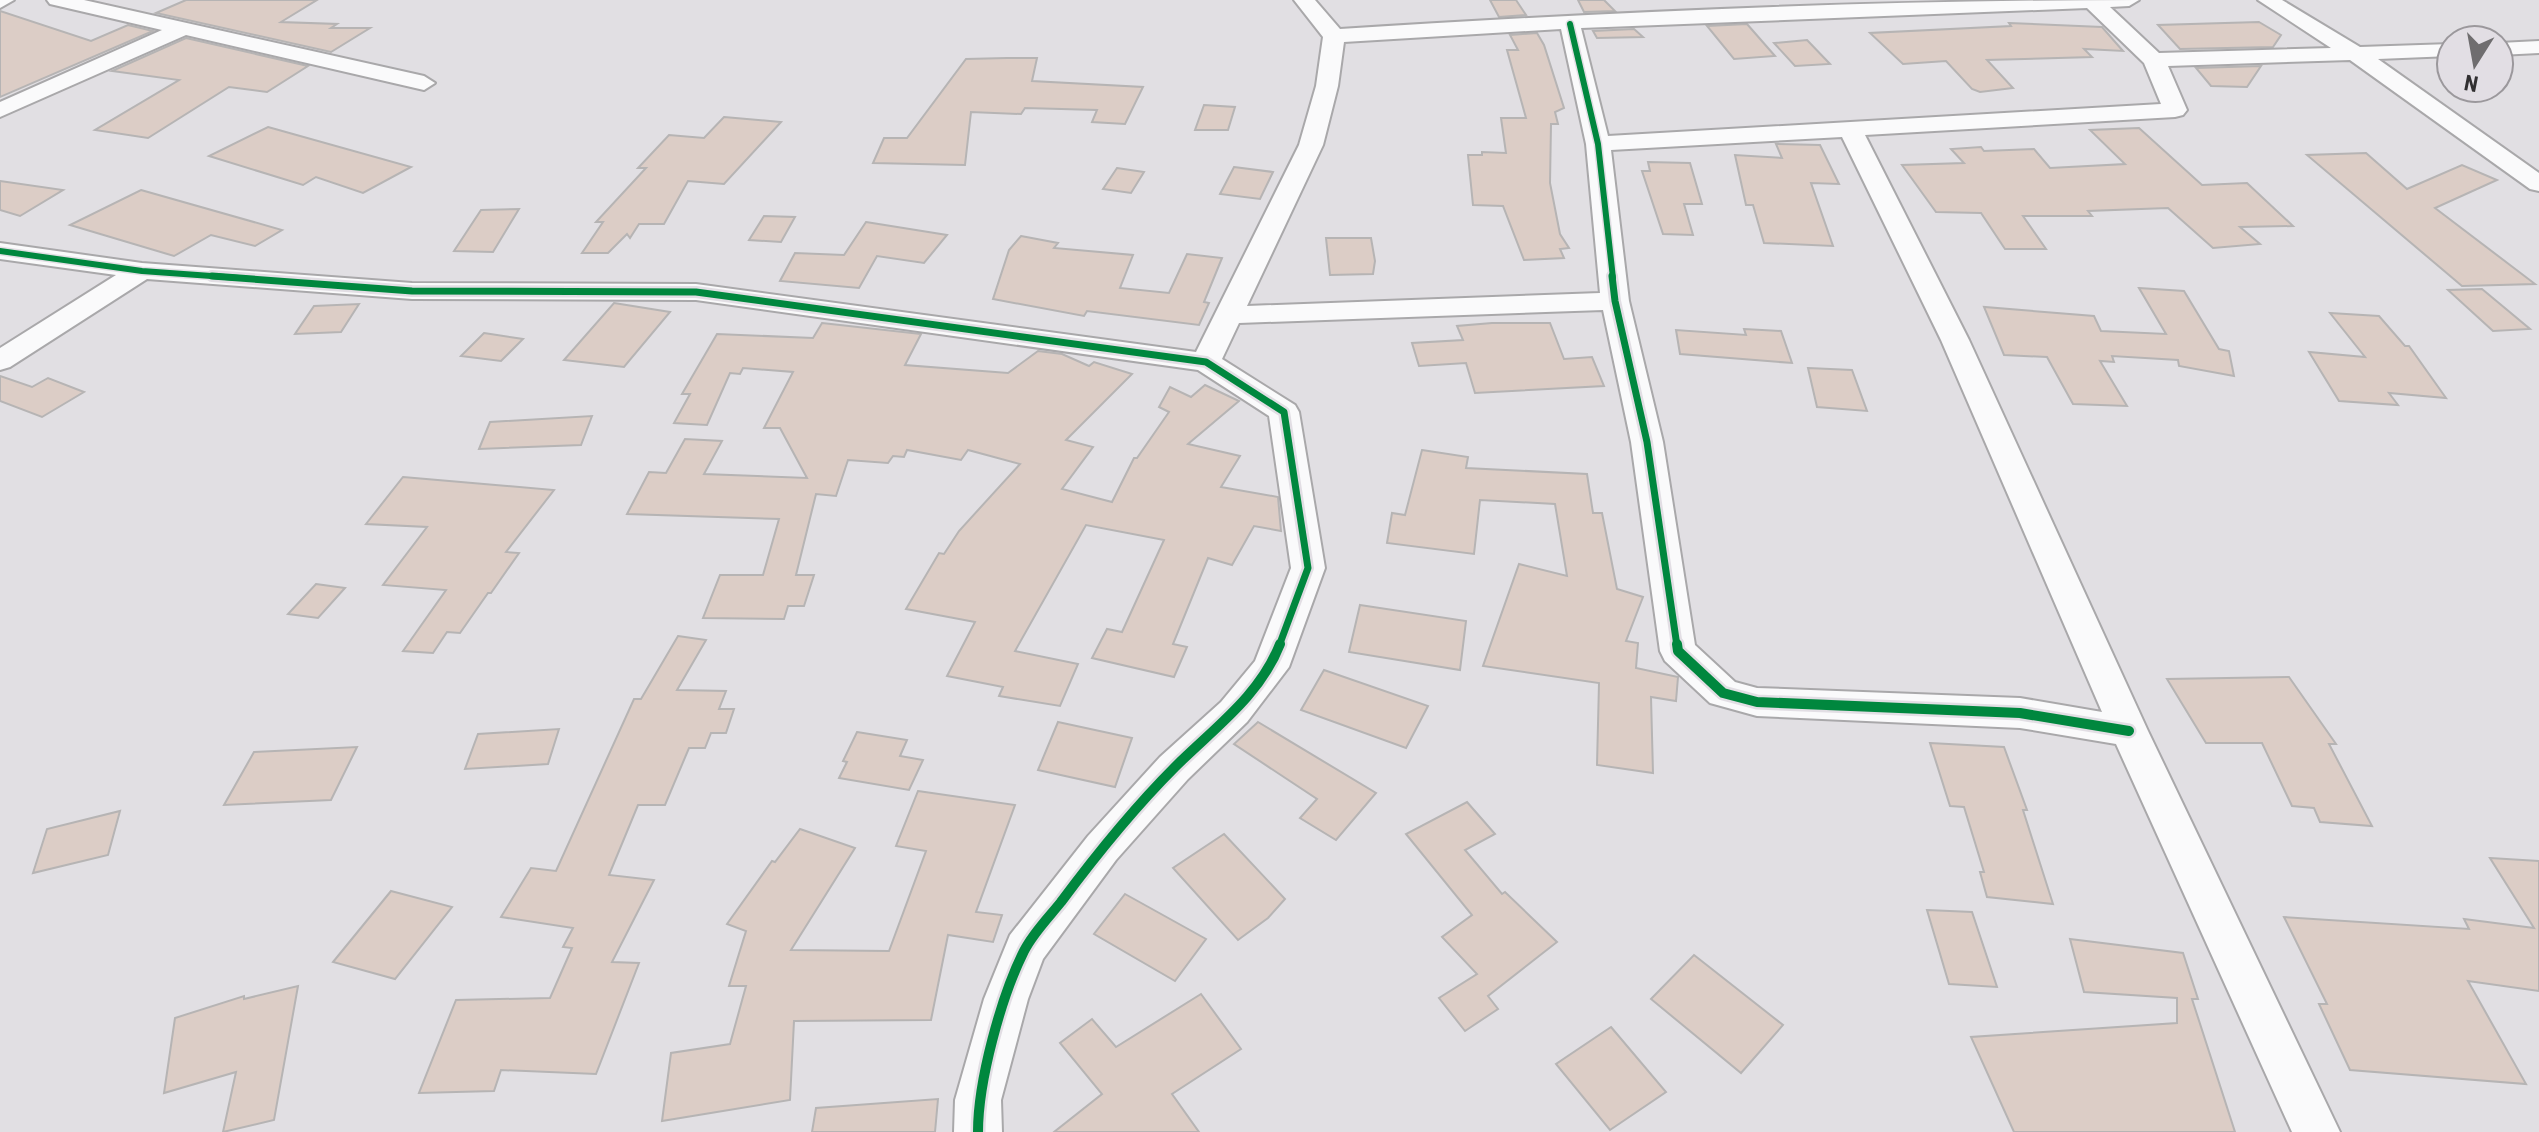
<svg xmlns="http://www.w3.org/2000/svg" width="2539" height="1132" viewBox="0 0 2539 1132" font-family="'Roboto Condensed',sans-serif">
<rect width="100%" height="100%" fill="#e1dfe3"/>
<g fill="#dccdc6" stroke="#b6b4b4" stroke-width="2">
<polygon points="186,0 317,0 281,22 337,24 331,28 370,28 331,52 156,13"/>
<polygon points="1490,0 1516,0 1526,15 1499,17"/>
<polygon points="1578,0 1604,0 1615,11 1584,12"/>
<polygon points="0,11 91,41 128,25 153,31 0,97"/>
<polygon points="2259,22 2281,35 2273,47 2180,49 2158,25"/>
<polygon points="2009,23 2102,27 2123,51 2084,49 2092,57 1987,60 2013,88 1980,92 1972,89 1946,61 1903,64 1870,33 2011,26"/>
<polygon points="1747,24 1775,56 1734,59 1707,26"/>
<polygon points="1634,29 1643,37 1597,38 1593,31"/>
<polygon points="1537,33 1544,45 1564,108 1555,112 1558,124 1551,124 1550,183 1560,234 1569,248 1560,249 1564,258 1524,260 1503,206 1473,205 1468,155 1482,155 1482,152 1506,153 1501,118 1526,118 1507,50 1518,50 1510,35"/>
<polygon points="186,38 308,66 267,92 229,87 148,138 95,130 179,80 112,71"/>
<polygon points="1807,40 1830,64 1795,66 1774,43"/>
<polygon points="1007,58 1037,58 1032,81 1143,87 1125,124 1092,122 1097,110 1025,108 1021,114 971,112 965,165 873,163 884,138 907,138 966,59"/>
<polygon points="2261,66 2247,87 2211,86 2196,68"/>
<polygon points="1204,105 1235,107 1228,130 1195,130"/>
<polygon points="724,117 781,122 724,184 688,181 664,224 639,224 630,238 627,234 608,253 582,253 603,222 596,222 646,168 638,168 669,135 704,138"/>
<polygon points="268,127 411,167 363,193 316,177 303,185 209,156"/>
<polygon points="2139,128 2202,185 2247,183 2293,226 2240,227 2260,244 2213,248 2168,208 2088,211 2092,216 2023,216 2046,249 2005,249 1981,213 1936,212 1902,165 1964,163 1951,149 1981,147 1984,151 2034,149 2050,168 2125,164 2090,130"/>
<polygon points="1776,144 1820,145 1839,184 1811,183 1833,246 1764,243 1753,205 1746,205 1735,155 1782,158"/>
<polygon points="2366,153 2407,189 2462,165 2497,180 2435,208 2535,284 2462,286 2307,155"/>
<polygon points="1648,162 1690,163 1702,204 1684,204 1693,235 1663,234 1642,171 1650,171"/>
<polygon points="1234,167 1273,172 1260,199 1220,194"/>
<polygon points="1117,168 1144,172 1131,193 1103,189"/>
<polygon points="0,181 63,190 20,216 0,210"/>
<polygon points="141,190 282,230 255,246 211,235 174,256 70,225"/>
<polygon points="519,209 493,252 454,251 481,210"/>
<polygon points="764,216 795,217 781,242 749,240"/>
<polygon points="866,222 947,235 924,263 877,256 859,288 780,281 795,253 844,255"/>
<polygon points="1021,236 1058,243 1054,248 1133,255 1120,288 1169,293 1187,254 1222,258 1204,302 1209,303 1199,325 1087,311 1084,316 993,299 1009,250"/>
<polygon points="1326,238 1371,238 1375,261 1373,274 1330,275"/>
<polygon points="2139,288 2184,291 2219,349 2229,351 2234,376 2179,366 2178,360 2112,356 2114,362 2100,361 2127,406 2073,404 2047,357 2004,355 1984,307 2094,316 2101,331 2166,334"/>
<polygon points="2482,289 2530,329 2493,331 2448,290"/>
<polygon points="614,303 670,312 624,367 564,360"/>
<polygon points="359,304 341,332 295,334 314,306"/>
<polygon points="2330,313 2379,316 2405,346 2409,346 2446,398 2389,393 2398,405 2339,401 2309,352 2365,357"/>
<polygon points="822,323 921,334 905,365 1008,373 1038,351 1062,354 1089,366 1094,362 1132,374 1066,440 1093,447 1062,489 1112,502 1134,458 1137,458 1169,412 1159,407 1170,387 1191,397 1205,385 1239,401 1188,444 1240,456 1221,487 1278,497 1281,531 1254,526 1232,565 1208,558 1173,644 1187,647 1174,677 1092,658 1107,629 1122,632 1164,540 1086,525 1015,651 1078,664 1060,706 999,696 1003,687 947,676 975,622 906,609 939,553 944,554 959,531 1020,464 968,450 961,460 907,450 904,457 893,456 888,463 848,460 836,496 816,494 796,575 814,575 804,606 788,606 784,619 703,618 720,575 763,575 779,519 627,514 649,472 666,473 685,439 722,441 704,474 807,478 780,428 764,428 793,372 743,368 740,374 730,373 707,425 674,423 690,394 682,394 717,334 813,338"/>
<polygon points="1492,323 1550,323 1564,359 1592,357 1604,386 1475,393 1466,363 1419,366 1412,343 1463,340 1457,326"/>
<polygon points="1744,329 1781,331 1792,363 1680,354 1676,330 1746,335"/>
<polygon points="484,333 523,339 501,361 461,356"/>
<polygon points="1808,368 1852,370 1867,411 1817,407"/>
<polygon points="0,376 32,387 48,378 84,392 42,417 0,401"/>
<polygon points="592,416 581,445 479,449 490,422"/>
<polygon points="1422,450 1468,457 1466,468 1587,474 1593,513 1602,513 1617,589 1643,597 1626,641 1638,643 1636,668 1678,677 1676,701 1651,697 1653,773 1597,765 1599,683 1483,666 1519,564 1567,576 1555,504 1480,500 1474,554 1387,543 1392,513 1405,515"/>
<polygon points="403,477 554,490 506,552 519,553 491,593 488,593 460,633 447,632 433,653 403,651 446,590 383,585 427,527 366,524"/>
<polygon points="316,584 345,588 318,618 288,614"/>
<polygon points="1360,605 1466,621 1460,670 1349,652"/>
<polygon points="678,636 706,640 677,690 726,691 719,709 734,709 726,733 711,733 705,748 689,748 665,805 638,805 609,875 654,880 612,962 639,963 596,1074 501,1070 494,1091 419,1093 456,1000 550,998 572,948 563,947 573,928 501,917 531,868 556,871 634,699 641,699"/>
<polygon points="1324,670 1428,706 1406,748 1301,710"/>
<polygon points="2289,677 2336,744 2329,744 2372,826 2320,822 2314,808 2292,806 2262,743 2206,743 2167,679"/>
<polygon points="1058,722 1132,738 1115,787 1038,770"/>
<polygon points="1258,722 1376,793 1336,840 1300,818 1317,799 1234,744"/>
<polygon points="559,729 548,764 465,769 478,734"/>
<polygon points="857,732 907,740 900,756 923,760 909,790 839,778 847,762 843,761"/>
<polygon points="1930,743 2004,747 2027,810 2023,810 2053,904 1987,897 1980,872 1984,872 1964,807 1950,806"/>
<polygon points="357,747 331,800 224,805 254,752"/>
<polygon points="918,791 1015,805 976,912 1002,915 993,942 948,935 931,1020 794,1021 790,1100 662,1121 671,1053 730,1044 746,986 729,986 746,931 727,924 772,861 775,862 800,829 855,848 791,950 889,951 926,851 896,846"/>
<polygon points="1467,802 1495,834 1465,850 1502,894 1505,892 1557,942 1488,996 1498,1009 1465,1031 1439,998 1477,974 1442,937 1472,915 1406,834"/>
<polygon points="120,811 108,855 33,873 47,829"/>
<polygon points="1224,834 1285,899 1268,918 1238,940 1173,868"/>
<polygon points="2490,858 2539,861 2539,991 2468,981 2526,1084 2350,1070 2319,1004 2327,1004 2284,917 2469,929 2464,919 2534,928"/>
<polygon points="391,891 452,907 395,979 333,962"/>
<polygon points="1125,894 1206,939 1175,981 1094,934"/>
<polygon points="1927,910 1972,912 1997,987 1949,984"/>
<polygon points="2070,939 2183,953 2198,999 2192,999 2235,1132 2014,1132 1971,1037 2177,1023 2177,998 2084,992"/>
<polygon points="1694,955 1783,1025 1741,1073 1651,999"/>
<polygon points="298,986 274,1120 223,1132 236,1072 164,1093 175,1018 244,996 244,999"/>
<polygon points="1201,994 1241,1049 1172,1094 1199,1132 1054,1132 1102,1094 1060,1043 1092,1019 1116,1047"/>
<polygon points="1611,1027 1666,1092 1610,1130 1556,1064"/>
<polygon points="938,1099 935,1132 812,1132 816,1108"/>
</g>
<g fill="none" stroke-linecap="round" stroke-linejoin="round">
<defs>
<g id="street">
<polygon points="0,0 14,0 0,8"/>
<polygon points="47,0 84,0 424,76 435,83 424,90 186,35 0,117 0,102 162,30 50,4"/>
<path d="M1294,0H1315L1340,29C1606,12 1873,0 2139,0L2129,6L2110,7L2159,53L2331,48L2258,0H2282L2360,47L2451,44V56L2378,59L2539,173V191L2530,189L2350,60L2168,66L2187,110L2183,115L2175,117L1865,135L1969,340L2148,731L2340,1132H2292L2116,744L2020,728L1757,716L1710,703L1665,661L1660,651L1631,442L1603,310L1239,323L1222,359L1295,405L1299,412L1325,568L1289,667L1247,722L1188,779L1116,860L1043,959L1028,999L1001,1100L1002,1132H954L955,1100L984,999L1010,935L1088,836L1160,757L1221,702L1255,661L1291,568L1269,416L1198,370L696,300L412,299L147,279L10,367L0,370V348L116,275L0,259V243L142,263L412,283L696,284L1196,352L1299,145L1316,86L1323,37ZM2087,8L2144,63L2161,104L1608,136L1581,28ZM1561,29L1586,144L1600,293L1247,306L1323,145L1338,86L1344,42ZM1842,137L1941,340L2102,712L2020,698L1757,688L1735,682L1695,645L1663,442L1629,301L1611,150Z"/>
<polygon points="2539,41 2539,53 2499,55 2499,43"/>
</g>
</defs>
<use href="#street" stroke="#a9a8aa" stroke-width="4"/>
<use href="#street" fill="#fafafb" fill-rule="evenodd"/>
<defs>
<g id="cycleway-far2">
<polyline points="1570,24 1598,144 1613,278"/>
<polyline points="0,251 142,271 239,278"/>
</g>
<g id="cycleway-far1">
<polyline points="212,276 412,291 696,292 1206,362 1284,412 1308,568 1279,646"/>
<polyline points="1612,276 1615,301 1647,442 1677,646"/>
</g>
<g id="cycleway">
<polyline points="1677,644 1678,651 1723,693 1757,702 2020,713 2129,731"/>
<path d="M978,1132C978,1081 1001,997 1024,951C1033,933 1049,917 1061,902C1096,855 1133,809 1175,767C1213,729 1260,696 1280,644"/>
</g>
</defs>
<use href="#cycleway-far2" stroke="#e2dee4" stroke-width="9"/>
<use href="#cycleway-far1" stroke="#e2dee4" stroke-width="12"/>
<use href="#cycleway" stroke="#e2dee4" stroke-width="15"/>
<use href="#cycleway-far2" stroke="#00873e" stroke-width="6"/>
<use href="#cycleway-far1" stroke="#00873e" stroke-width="7"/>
<use href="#cycleway" stroke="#00873e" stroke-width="10"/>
</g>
<g transform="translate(2475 64) rotate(191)"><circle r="38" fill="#e2dee4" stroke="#9b989c" stroke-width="2"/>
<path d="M0-6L14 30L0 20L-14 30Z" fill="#6f6d6f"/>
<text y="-12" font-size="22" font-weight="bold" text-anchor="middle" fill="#312f31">N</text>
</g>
</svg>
